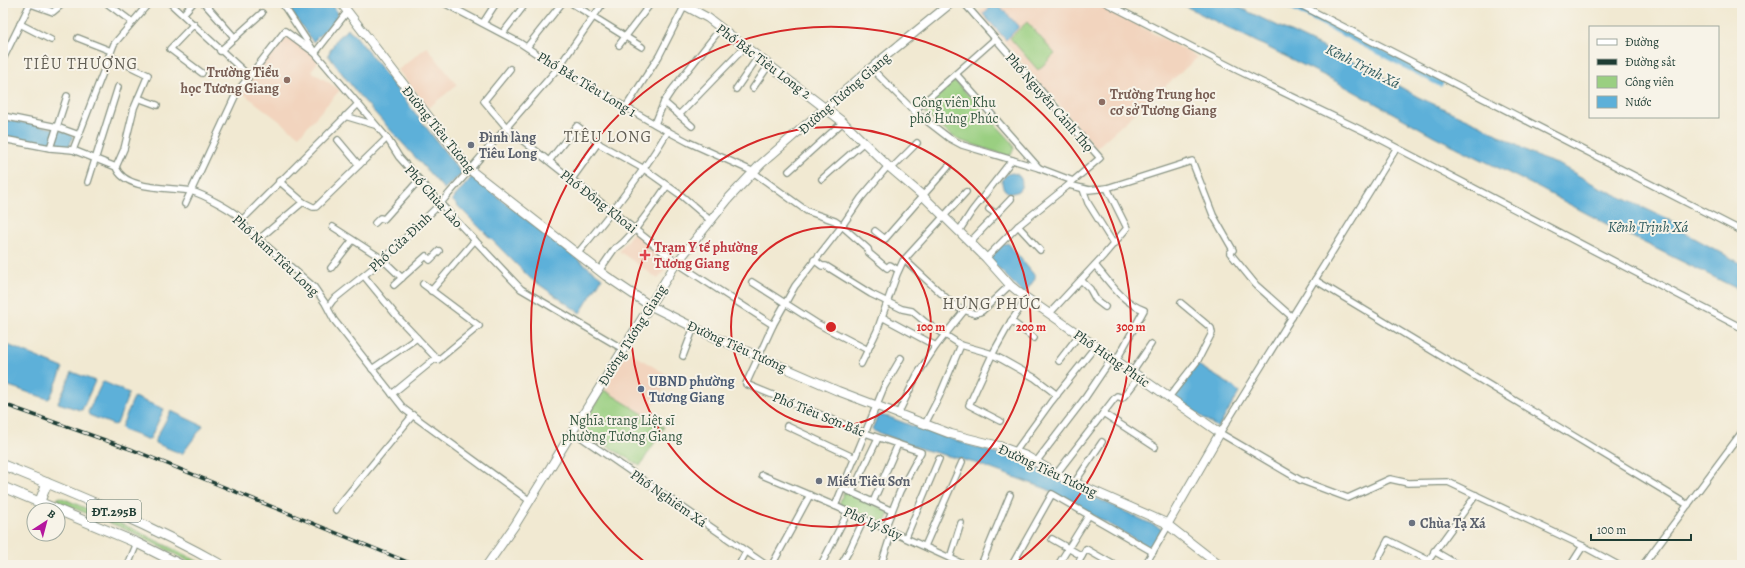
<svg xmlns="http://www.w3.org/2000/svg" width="1745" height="568" viewBox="0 0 1745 568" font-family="Alegreya,serif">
<rect width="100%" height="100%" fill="#f7f3e8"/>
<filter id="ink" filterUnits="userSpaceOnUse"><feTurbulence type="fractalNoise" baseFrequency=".025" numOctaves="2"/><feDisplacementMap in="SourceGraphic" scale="8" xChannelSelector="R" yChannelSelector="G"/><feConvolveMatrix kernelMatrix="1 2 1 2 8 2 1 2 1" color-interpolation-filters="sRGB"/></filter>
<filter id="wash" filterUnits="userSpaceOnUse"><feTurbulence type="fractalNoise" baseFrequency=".012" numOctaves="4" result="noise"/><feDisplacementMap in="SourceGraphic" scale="16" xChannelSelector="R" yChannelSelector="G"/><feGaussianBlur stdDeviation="0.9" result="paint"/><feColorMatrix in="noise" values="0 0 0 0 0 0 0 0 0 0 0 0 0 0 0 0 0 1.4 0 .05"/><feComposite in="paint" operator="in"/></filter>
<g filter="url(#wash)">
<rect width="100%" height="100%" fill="#f1e9d2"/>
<g fill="#f2d4be">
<polygon points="990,3 1096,3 1198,57 1096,148 979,12"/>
<polygon points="285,33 319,60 311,71 340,90 299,136 240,91"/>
<polygon points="427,47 457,85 428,108 398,70"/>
<polygon points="635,230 671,260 658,279 619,251"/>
<polygon points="628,351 670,377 647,416 604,390"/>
</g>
<g fill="#9acf81" stroke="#5c865a">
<polygon points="1027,22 1055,54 1038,70 1010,38"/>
<polygon points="951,81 957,83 1011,141 1014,148 1011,155 1008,156 959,140 949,134 925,113 923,107"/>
<polygon points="604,390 664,427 640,466 580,429"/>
<polygon points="844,491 890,512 883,525 839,505"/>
<polygon points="60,497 133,529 205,565 196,565 130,531 59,502 57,499"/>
</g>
<g fill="#5db0d9" stroke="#3e7686">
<polygon points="285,3 331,3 338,13 337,18 313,42"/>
<polygon points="995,3 997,3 1019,27 1006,40 983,14"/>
<polygon points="1179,3 1230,3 1376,73 1418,97 1480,125 1540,158 1560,165 1595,185 1674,222 1679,228 1687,234 1742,264 1742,291 1616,229 1535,186 1434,136 1337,82"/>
<polygon points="348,29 355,35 462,174 444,189 357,93 328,55 337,38"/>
<path d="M3,119C16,122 66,128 73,137L69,147L66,148L3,136Z"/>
<circle cx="1012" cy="183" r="10"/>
<polygon points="472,177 602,278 580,313 530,278 452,200"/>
<polygon points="1008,243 1035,276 1035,279 1024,294 989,259 1002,245"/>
<polygon points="3,343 63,368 50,398 48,399 3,384"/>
<polygon points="1198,365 1234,387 1239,393 1218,428 1175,398 1174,395 1195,366"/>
<polygon points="72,372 95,381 82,410 80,410 58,403"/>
<polygon points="104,382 129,393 117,424 114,425 89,415 88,412 102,383"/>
<polygon points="134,397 164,409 150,439 147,439 123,430 121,428"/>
<polygon points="171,411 203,426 182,454 155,443 155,440"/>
<polygon points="878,415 889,417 920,429 1028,464 1069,485 1164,530 1152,549 1047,489 975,463 922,449 874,431 872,429"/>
</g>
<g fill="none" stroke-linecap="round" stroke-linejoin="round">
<polyline stroke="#5db0d9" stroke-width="7" points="1286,3 1440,83"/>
</g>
</g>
<g filter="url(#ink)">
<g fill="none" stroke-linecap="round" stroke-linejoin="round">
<defs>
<g id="street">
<polyline points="28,3 53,12 60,6 62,3"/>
<polyline points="170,3 249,76"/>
<polyline points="204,3 235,38"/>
<polyline points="282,3 315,53 387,138 399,157 450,214 521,289 623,349"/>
<polyline points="444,3 520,43 558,68 658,126 688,142 754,172"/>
<polyline points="1106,3 1239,71 1378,138 1742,328"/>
<polyline points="1297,3 1742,231"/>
<polyline points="108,4 132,22"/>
<polyline points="573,4 642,47"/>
<polyline points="456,9 460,3"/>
<polyline points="183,14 193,3"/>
<polyline points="483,23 496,3"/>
<polyline points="20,24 51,40"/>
<polyline points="194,24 170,49 202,73"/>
<polyline points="503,33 526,3"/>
<polyline points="78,38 111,51"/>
<polyline points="619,45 651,3"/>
<polyline points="527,47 562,3"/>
<polyline points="220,51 262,13"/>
<polyline points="109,56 148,75 134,108 124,149 116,167"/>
<polyline points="3,59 30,4"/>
<polyline points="871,68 914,111 949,138 962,145 1039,168 1073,181 1100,158 964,3"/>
<polyline points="510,69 484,101 507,128 677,263 773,325"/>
<polyline points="956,74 1039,168"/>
<polyline points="753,88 769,65"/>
<polyline points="736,89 758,57"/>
<polyline points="138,98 157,105"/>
<polyline points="664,102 692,126"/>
<polyline points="626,107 659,56 685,5"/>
<polyline points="914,111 995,39"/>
<polyline points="679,115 745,47"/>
<polyline points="3,116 57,127 79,135"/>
<polyline points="345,116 375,125"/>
<polyline points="655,124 664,102 672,90 721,28"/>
<path d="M3,139L50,148L73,150L116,167C124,191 172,187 191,191C202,194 235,211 242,220C243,222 245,225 246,228L314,287L325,303L334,320L404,409L530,501"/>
<polyline points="338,140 359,165"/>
<polyline points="50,148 67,96"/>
<polyline points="1396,149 1220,433 1300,480 1348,498 1390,479 1408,483 1448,482 1583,546 1618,565"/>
<polyline points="73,150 114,44 149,3"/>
<polyline points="549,161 577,126 601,145 644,169 682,196 711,221"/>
<polyline points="888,166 861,198 842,226 868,249 869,253 887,268 890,265 898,270"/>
<polyline points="891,169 917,143"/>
<polyline points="789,171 843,122"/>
<polyline points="753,172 807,211 835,221 842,226 795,286 773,325 746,384 865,433 921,452 900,491 885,528"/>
<polyline points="572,179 598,143"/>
<polyline points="822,179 864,142"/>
<polyline points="279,181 303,202"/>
<polyline points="88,182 118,87"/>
<polyline points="1069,185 1089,190 1107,188 1192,161 1213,215 1233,250 1230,253 1256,285 1292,317"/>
<polyline points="1083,189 1088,203 1113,243"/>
<polyline points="185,204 237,92 285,31 315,53 347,12"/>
<polyline points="989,209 996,214"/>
<polyline points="242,220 357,105"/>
<polyline points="375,223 380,218 384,219 419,180"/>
<polyline points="1018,226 1040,250"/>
<polyline points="333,227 381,258 402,278"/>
<polyline points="875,231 885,239 948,167"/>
<polyline points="959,231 972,211 1012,160"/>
<polyline points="259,239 303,202 313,207 316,207 387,138"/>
<polyline points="970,242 1011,199"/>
<path d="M577,254C610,215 642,175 668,131"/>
<polyline points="986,258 1018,226 1070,184"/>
<polyline points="814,260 822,266 826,266 871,294 902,309 912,311 925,322 961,345 989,353 1003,360 1035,378 1057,395"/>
<polyline points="905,260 956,307 975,314 982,311 1010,285"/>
<path d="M1095,265C1109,282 1123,303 1144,310L1116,361"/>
<polyline points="331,268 352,241"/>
<path d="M599,271L615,248C627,245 658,198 667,186"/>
<polyline points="364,276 400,320 438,360 479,326 423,284"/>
<polyline points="1081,280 1090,289 1096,300 1105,307"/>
<polyline points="1315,280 1688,505"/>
<polyline points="752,282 818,324 868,350"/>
<polyline points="394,285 426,256 430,260 439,251"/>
<polyline points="431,291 475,240"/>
<polyline points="328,307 333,300 383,260 440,204 558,68 603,3"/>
<polyline points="1049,314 1104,255 1127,228 1107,188"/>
<polyline points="882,317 936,346 917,375 898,414"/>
<polyline points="1011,321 1034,338"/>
<polyline points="936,346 964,311"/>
<polyline points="683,356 694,327"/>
<polyline points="901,358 884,387 835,506 965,565"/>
<polyline points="1059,361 1079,335"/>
<polyline points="861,364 877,331 897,274 903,261 966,192"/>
<polyline points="372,369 417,338"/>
<polyline points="1132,372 1151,344"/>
<polyline points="392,394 436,358"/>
<polyline points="1169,397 1198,360 1212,333 1211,328 1181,303"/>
<polyline points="1103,413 1155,447"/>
<polyline points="1000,421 969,405 992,355 1011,321 1027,299"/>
<polyline points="925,424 939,397 961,345"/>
<polyline points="787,426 855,458"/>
<polyline points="572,431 766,565"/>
<polyline points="1015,452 1051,402 1095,347"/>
<polyline points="1036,462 1085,398 1112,358"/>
<polyline points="1057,473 1114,399 1117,396 1122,398 1126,394 1139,377"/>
<polyline points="762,475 835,506"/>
<polyline points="1075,482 1102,442"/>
<polyline points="842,488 892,511"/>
<polyline points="852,492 878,438"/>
<polyline points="873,502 898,444"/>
<polyline points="336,510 339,505 413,415"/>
<polyline points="906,537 939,459"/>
<polyline points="1052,539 1082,556"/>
<polyline points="925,546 962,462"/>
<polyline points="1434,551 1458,565"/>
<polyline points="950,558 961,523"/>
<polyline points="128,565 137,543"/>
<polyline points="739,565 746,552"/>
<polyline points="772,565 810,495"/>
<polyline points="821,565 848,512"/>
<polyline points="841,565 850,549 864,519"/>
<polyline points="881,565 892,531"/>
<polyline points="981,565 1010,495"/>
<polyline points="1012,565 1052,494 1153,552"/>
<polyline points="1058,565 1089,515"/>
<polyline points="1077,565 1086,549 1114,565"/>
<polyline points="1145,565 1168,526"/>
<polyline points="1375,565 1388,540 1428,560"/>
<polyline points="1425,565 1476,495"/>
<polyline points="1571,565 1583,546"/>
<polyline points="1643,565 1742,432"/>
</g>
<g id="secondary">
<polyline points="341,3 469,169 606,276 649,305 707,334 838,391 951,434 999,446 1026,456 1064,478 1164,522 1219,565"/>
<polyline points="680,3 708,18 843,122 888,166 923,196 986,258 1010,285 1021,294 1220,433 1167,525"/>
<polyline points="487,565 515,525 675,265 729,198 761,164 871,68 951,3"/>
</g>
<g id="primary">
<path d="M3,465C77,495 151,525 221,565"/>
<polyline points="3,487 137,543 181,565"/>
<polyline points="40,501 47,483"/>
</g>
</defs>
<use href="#street" stroke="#889383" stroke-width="8"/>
<use href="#secondary" stroke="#889383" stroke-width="10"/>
<use href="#primary" stroke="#889383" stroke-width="11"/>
<use href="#street" stroke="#fff" stroke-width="5.5"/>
<use href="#secondary" stroke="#fff" stroke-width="8"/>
<use href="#primary" stroke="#fff" stroke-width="9"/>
<defs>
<polyline id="rail" points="3,404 133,450 415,565"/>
</defs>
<use href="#rail" stroke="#1f3d34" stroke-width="3.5"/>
<use href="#rail" stroke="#f7f3e8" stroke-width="2" stroke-dasharray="6" stroke-linecap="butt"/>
</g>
</g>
<g fill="none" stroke="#d62828" stroke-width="2">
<circle cx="831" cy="327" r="100"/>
<circle cx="831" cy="327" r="200"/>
<path d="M646 563A300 300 0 1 1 1016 563"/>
</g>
<g fill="#8d6e63" stroke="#f7f3e8" stroke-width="1.5">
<circle cx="287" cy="80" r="4"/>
<circle cx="1102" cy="102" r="4"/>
</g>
<g fill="#6b7280" stroke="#f7f3e8" stroke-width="1.5">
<circle cx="471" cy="145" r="4"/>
<circle cx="819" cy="481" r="4"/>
<circle cx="1412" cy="523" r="4"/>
</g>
<path fill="#e0444e" stroke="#f7f3e8" stroke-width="1.5" d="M643 249h4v4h4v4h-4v4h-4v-4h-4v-4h4z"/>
<circle fill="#5c6f8a" stroke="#f7f3e8" stroke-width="1.5" cx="641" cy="389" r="4"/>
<g text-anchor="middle" stroke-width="4" stroke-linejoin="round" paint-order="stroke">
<rect fill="#f7f3e8" stroke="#60746a" stroke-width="1" x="87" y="500" width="54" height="22" rx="3"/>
<g font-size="13" font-weight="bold" fill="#1f3d34">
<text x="114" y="516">ĐT.295B</text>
</g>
<g font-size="14" fill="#1f3d34" stroke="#f7f3e8">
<text transform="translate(764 61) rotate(37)" y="5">Phố Bắc Tiêu Long 2</text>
<text transform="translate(587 84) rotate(31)" y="5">Phố Bắc Tiêu Long 1</text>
<text transform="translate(844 93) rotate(-41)" y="5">Đường Tương Giang</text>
<text transform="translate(1050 102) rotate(49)" y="5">Phố Nguyễn Cảnh Thọ</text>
<text transform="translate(439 129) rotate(51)" y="5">Đường Tiêu Tương</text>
<text transform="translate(434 196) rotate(48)" y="5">Phố Chùa Lào</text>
<text transform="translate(599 201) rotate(38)" y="5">Phố Đồng Khoai</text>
<text transform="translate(400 242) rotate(-43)" y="5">Phố Cửa Đình</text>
<text transform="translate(276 255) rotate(43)" y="5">Phố Nam Tiêu Long</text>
<text transform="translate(632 335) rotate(-58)" y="5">Đường Tương Giang</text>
<text transform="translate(737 346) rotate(24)" y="5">Đường Tiêu Tương</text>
<text transform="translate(1112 358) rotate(35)" y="5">Phố Hưng Phúc</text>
<text transform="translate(819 414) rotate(22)" y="5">Phố Tiêu Sơn Bắc</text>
<text transform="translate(1048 470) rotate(25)" y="5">Đường Tiêu Tương</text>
<text transform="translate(669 498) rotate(35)" y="5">Phố Nghiêm Xá</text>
<text transform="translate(873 523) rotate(24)" y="5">Phố Lý Súy</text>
</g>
<g font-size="14" font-weight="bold" fill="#785e54" stroke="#f7f3e8" text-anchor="end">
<text x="279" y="77">Trường Tiểu<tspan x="279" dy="16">học Tương Giang</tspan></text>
<text x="1110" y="99" text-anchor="start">Trường Trung học<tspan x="1110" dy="16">cơ sở Tương Giang</tspan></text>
</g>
<g font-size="14" fill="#385a43" stroke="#f7f3e8">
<text x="954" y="107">Công viên Khu<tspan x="954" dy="16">phố Hưng Phúc</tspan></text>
<text x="622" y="425">Nghĩa trang Liệt sĩ<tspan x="622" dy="16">phường Tương Giang</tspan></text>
</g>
<g font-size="14" font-weight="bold" fill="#5b616d" stroke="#f7f3e8" text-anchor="start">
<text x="479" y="142">Đình làng<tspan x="479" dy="16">Tiêu Long</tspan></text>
<text x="827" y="486">Miếu Tiêu Sơn</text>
<text x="1420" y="528">Chùa Tạ Xá</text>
</g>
<g font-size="14" font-weight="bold" fill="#be3a42" stroke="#f7f3e8" text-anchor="start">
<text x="654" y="252">Trạm Y tế phường<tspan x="654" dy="16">Tương Giang</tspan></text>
</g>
<g font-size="14" font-weight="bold" fill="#4e5e75" stroke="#f7f3e8" text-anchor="start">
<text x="649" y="386">UBND phường<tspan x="649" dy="16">Tương Giang</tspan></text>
</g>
<g font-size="15" font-style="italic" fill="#2e5a5d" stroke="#f7f3e8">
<text transform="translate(1363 66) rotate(27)" y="5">Kênh Trịnh Xá</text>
<text x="1648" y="232">Kênh Trịnh Xá</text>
</g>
<g font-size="16" letter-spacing="1" fill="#605d53" stroke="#f7f3e8">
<text x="81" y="69">TIÊU THƯỢNG</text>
<text x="608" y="142">TIÊU LONG</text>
<text x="992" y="309">HƯNG PHÚC</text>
</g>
</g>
<circle cx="831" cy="327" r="6" fill="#d62828" stroke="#f7f3e8" stroke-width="2"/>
<g font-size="12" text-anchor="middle" font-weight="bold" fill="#d62828" stroke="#f7f3e8" stroke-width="4" stroke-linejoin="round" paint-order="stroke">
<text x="931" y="331">100 m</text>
<text x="1031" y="331">200 m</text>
<text x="1131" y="331">300 m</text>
</g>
<rect width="1745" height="568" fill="none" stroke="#f7f3e8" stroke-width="16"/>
<rect x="1589" y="26" width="130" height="92" fill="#f7f3e8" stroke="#a1aaa0"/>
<rect x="1597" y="39" width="20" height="6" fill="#ffffff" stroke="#a1aaa0"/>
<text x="1625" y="46" font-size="12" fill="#1f3d34">Đường</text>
<rect x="1597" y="59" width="20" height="6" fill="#1f3d34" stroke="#a1aaa0"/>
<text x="1625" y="66" font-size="12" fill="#1f3d34">Đường sắt</text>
<rect x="1597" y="76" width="20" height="12" fill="#9acf81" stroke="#a1aaa0"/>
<text x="1625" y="86" font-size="12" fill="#1f3d34">Công viên</text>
<rect x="1597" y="96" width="20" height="12" fill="#5db0d9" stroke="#a1aaa0"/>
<text x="1625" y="106" font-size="12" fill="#1f3d34">Nước</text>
<g transform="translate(46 522) rotate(36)"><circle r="19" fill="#f7f3e8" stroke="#a1aaa0"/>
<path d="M0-3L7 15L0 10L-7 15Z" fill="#b5179e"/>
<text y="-6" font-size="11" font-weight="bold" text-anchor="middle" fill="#1f3d34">B</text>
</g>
<path d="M1591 534v6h100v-6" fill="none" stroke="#1f3d34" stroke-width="2"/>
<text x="1597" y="534" font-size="12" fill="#1f3d34" stroke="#f7f3e8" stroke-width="3" paint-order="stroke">100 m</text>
</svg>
